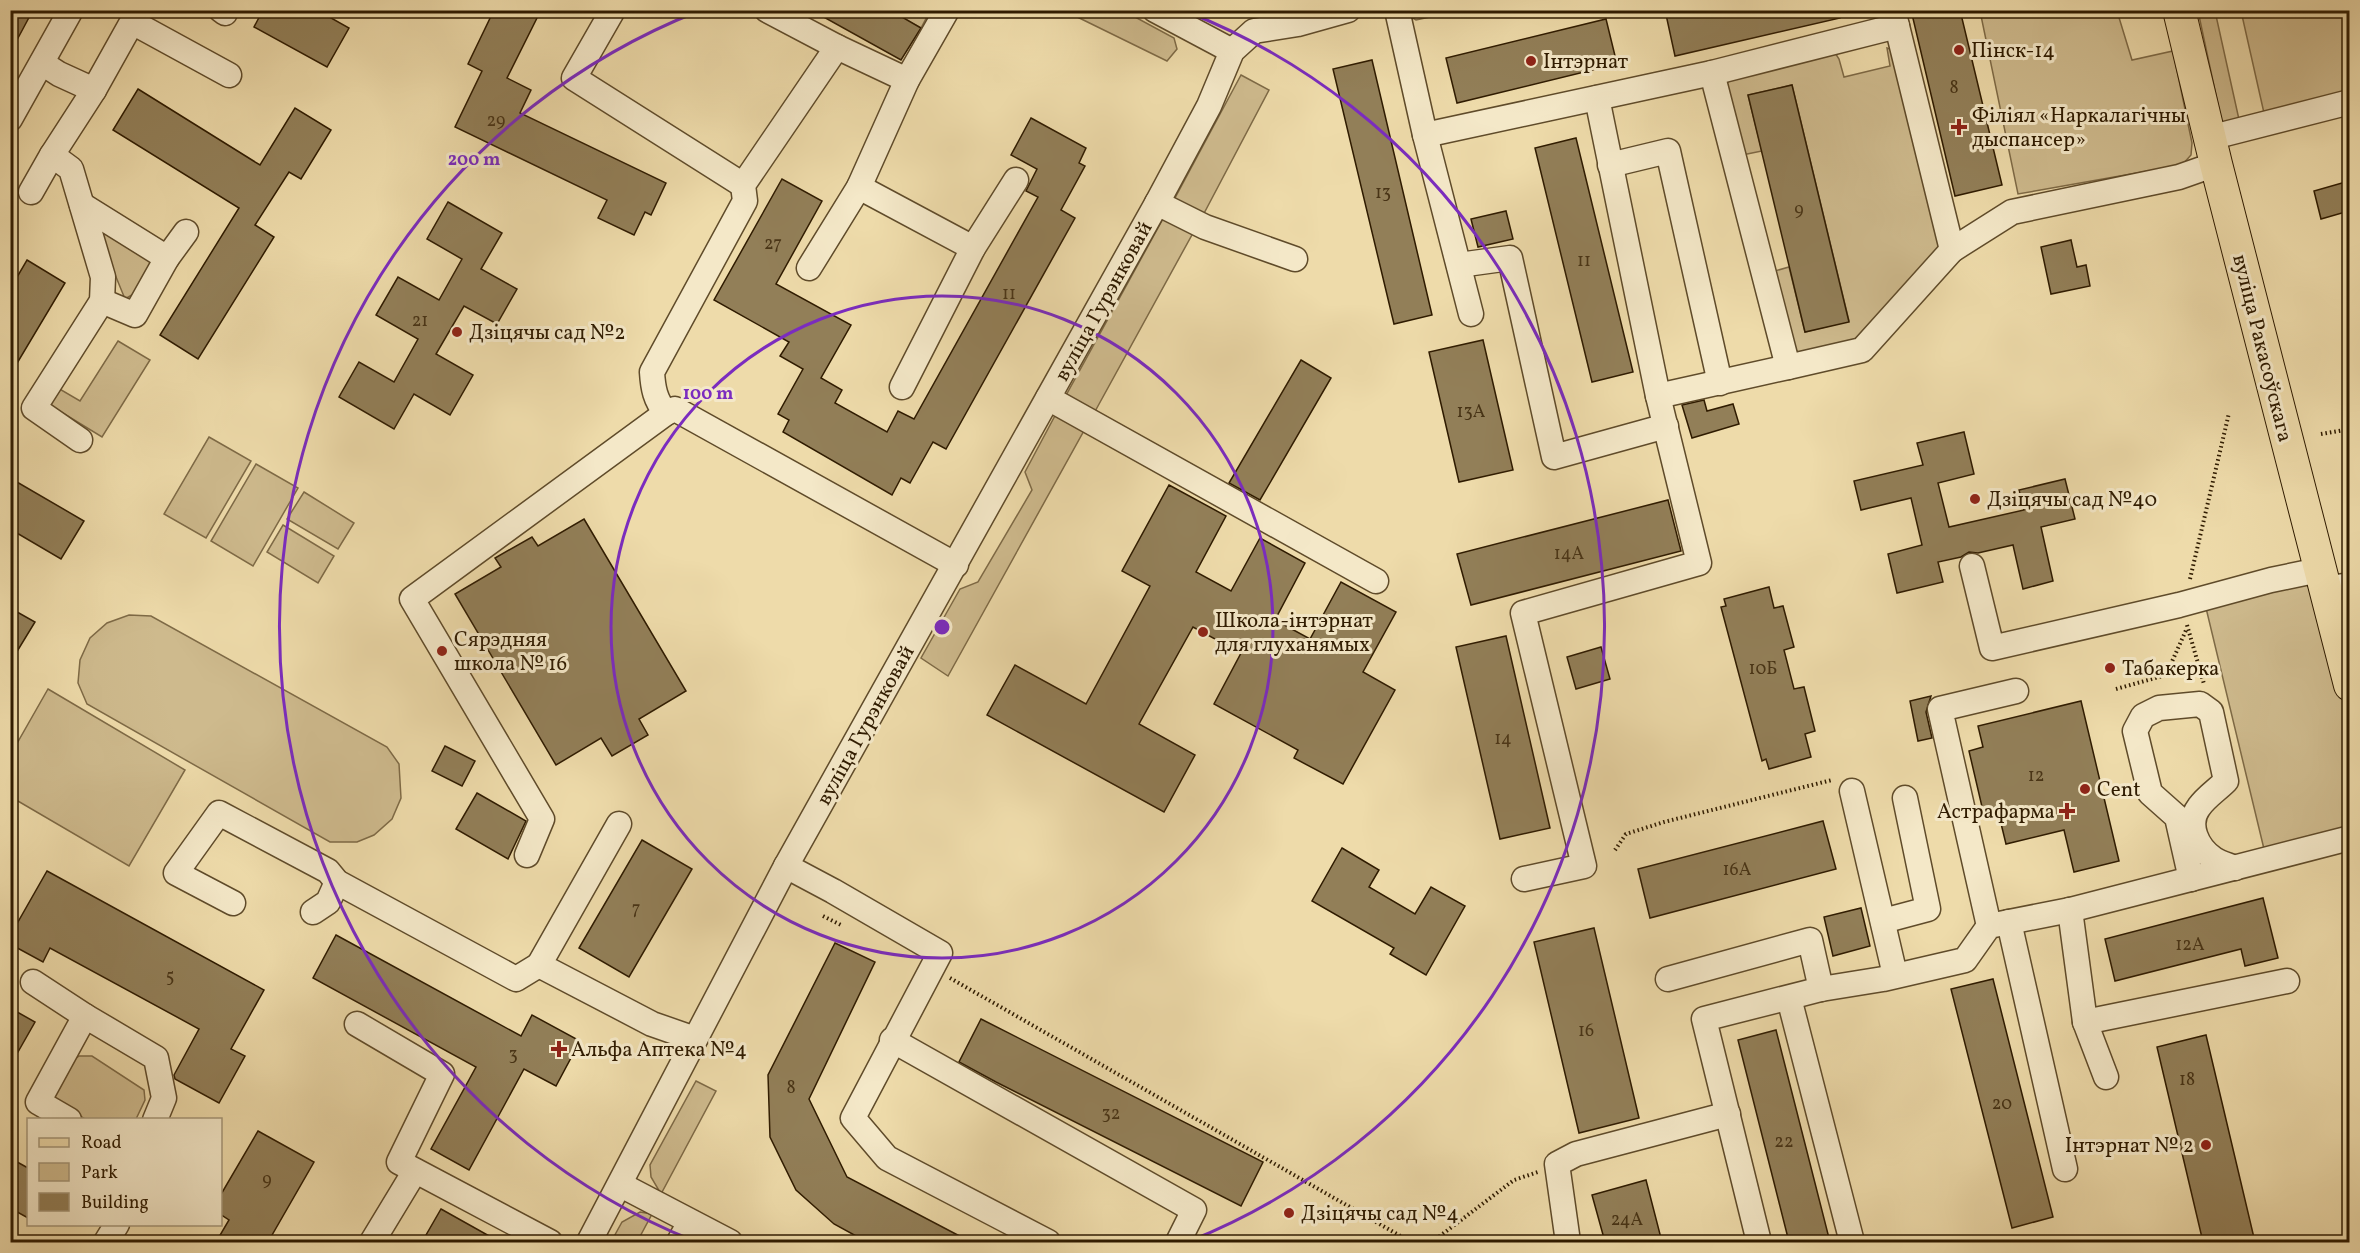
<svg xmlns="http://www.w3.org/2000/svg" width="2360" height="1253" viewBox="0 0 2360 1253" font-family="Vollkorn,serif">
<rect width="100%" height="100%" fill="#eedbaa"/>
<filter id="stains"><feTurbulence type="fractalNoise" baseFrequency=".00333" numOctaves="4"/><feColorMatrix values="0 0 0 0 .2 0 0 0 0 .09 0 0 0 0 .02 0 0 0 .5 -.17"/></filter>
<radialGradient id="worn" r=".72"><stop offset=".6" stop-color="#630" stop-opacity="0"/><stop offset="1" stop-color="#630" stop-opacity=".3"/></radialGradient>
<g fill="#ceba8d" stroke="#7e6a46" stroke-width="1.5">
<polygon points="890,11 930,11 921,28"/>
<polygon points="1065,11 1124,11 1174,38 1177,49 1167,61"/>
<polygon points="1409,11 1458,11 1416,20 1407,15"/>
<polygon points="1980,11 2117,11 2132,60 2173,51 2192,143 2191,155 2182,165 2018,194"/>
<polygon points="2198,11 2215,11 2240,124 2223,128"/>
<polygon points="2241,11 2349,11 2349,92 2264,113"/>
<polygon points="1887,48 1893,50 1942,247 1852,342 1797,357 1768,273 1789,267 1805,332 1849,321 1792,85 1748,95 1762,151 1742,155 1727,83 1738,74 1834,51 1839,59 1844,77 1890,66"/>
<polygon points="1241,75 1269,90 1201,219 1175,205 1175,198"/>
<polygon points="1164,217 1193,233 1093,415 1064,399"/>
<polygon points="94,223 150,256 153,268 137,292 125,299"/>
<polygon points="118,341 150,360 102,437 48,404 58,388 80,401"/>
<polygon points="1057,412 1086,427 948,676 921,658 960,589 978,582 1032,490 1025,472"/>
<polygon points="209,437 251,461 206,538 164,514"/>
<polygon points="256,464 298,488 253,566 211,541"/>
<polygon points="304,492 354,523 338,549 287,519"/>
<polygon points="283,525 334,556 318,583 267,552"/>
<polygon points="2315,581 2349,721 2349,828 2264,849 2206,608"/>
<polygon points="129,615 151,616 387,747 399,764 401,798 392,819 374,835 357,842 330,842 87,704 78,683 80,660 90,638 107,623"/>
<polygon points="48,689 185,770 129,866 11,797 11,754"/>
<polygon points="79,1056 92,1056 144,1090 145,1100 136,1119 85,1119 56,1102 52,1095 71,1061"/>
<polygon points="696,1081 716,1091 661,1194 651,1177 650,1165"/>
<polygon points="640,1212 652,1214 637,1242 611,1242 622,1222"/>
</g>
<g fill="#927f58" stroke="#2f1b00" stroke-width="1.5">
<polygon points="10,10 33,10 10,53"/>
<polygon points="263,10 317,10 349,28 327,67 254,27"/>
<polygon points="494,10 541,10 507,78 531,90 520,113 666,183 651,215 645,212 634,235 598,218 607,200 455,127 482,71 468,64"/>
<polygon points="811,10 890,10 921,28 901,60"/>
<polygon points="1665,10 1839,10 1840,18 1675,56"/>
<polygon points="1911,10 1960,10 2002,185 1955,196"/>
<polygon points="1606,19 1617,64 1457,103 1446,58"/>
<polygon points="1372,60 1432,315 1394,324 1333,69"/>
<polygon points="1792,85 1849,322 1805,332 1748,95"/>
<polygon points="138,89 260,165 295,108 331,130 301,179 289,172 255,225 274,237 198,359 160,335 239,208 113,130"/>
<polygon points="1031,118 1086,148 1079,163 1085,166 1061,210 1075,218 946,449 933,442 910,483 901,478 892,495 783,432 789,420 778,414 803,369 780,356 789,342 714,300 782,179 822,201 776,284 851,325 821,378 842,390 835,403 887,432 898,411 914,419 1038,197 1026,191 1037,169 1011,155"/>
<polygon points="1576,138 1633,372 1592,382 1535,148"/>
<polygon points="2349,181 2349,211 2321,219 2314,191"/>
<polygon points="448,202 502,233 481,269 517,289 497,324 464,306 436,354 473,375 450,415 414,394 394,429 339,397 359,362 394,382 418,339 376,315 398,277 439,300 462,259 427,239"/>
<polygon points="1506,211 1513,239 1478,247 1471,219"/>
<polygon points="2071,240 2077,267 2086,265 2090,286 2051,294 2041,247"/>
<polygon points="27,260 65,283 10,375 10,289"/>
<polygon points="1483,340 1513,470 1459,482 1429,352"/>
<polygon points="1301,360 1331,378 1260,500 1229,483"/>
<polygon points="1704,400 1707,411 1733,404 1739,424 1692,438 1682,405"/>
<polygon points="1964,432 1974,474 1938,483 1949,527 2024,510 2019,490 2065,479 2075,519 2041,527 2053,581 2023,589 2013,545 1978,553 1969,552 1961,557 1938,562 1943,582 1897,593 1888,554 1922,545 1911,498 1861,510 1854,481 1923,465 1917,443"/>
<polygon points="10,478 84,521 61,559 10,529"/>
<polygon points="1169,485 1226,516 1196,572 1231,591 1260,538 1305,563 1275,620 1310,639 1341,582 1396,612 1363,672 1395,690 1343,784 1294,758 1298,750 1214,704 1241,653 1193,627 1139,724 1195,755 1164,812 987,715 1015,665 1086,704 1150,586 1122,571"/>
<polygon points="1668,500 1681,551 1471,605 1457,554"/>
<polygon points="584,519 686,691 639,719 648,735 612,756 601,738 556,765 455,594 501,567 495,558 532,537 538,546"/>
<polygon points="1769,587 1774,608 1783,606 1794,647 1784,650 1794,689 1804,687 1815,731 1805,734 1811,757 1769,769 1766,759 1762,761 1721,607 1726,606 1724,599"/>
<polygon points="10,608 35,622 10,663"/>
<polygon points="1506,636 1550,828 1500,839 1456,647"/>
<polygon points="1601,647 1610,679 1576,689 1567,657"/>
<polygon points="1931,696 1926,712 1932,738 1918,741 1910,701"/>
<polygon points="2081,701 2119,861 2074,872 2064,830 2006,844 1997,807 1983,811 1969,751 1983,747 1978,726"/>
<polygon points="445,746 475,761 462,786 432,771"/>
<polygon points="477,793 526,821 508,859 456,829"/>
<polygon points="1823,821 1836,869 1650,918 1638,869"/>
<polygon points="642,840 692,869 629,977 579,948"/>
<polygon points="1342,848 1379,870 1369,887 1415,914 1431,887 1465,906 1426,975 1390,954 1394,948 1312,901"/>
<polygon points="47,871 264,990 231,1049 245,1056 219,1103 175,1079 174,1075 199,1029 50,948 43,962 10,944 10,936"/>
<polygon points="2263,898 2278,958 2245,966 2241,949 2115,981 2105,939"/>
<polygon points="1861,908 1870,946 1833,956 1824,917"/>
<polygon points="1594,928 1639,1118 1579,1133 1534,942"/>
<polygon points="336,935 521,1036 532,1015 580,1041 556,1086 524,1069 469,1170 431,1149 476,1067 313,978"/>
<polygon points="835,943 875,962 809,1099 847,1177 971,1242 867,1242 834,1224 796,1190 770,1137 768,1075"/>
<polygon points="1993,979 2053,1217 2012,1228 1951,989"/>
<polygon points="10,1008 35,1022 10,1066"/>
<polygon points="981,1019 1263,1162 1241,1206 996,1082 959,1062"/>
<polygon points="1776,1030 1830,1242 1789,1242 1738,1040"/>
<polygon points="2206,1035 2255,1242 2203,1242 2157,1047"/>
<polygon points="258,1131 314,1162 268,1242 216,1242 229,1220 220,1214 220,1196"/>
<polygon points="10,1158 28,1168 28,1218 10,1208"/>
<polygon points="1646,1180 1662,1242 1605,1242 1592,1195"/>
<polygon points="441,1209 500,1242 422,1242"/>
</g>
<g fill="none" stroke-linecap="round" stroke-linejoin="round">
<defs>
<g id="minor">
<polyline points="221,10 225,13"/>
<polyline points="613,10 574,78 743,185"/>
<polyline points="767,10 837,47 907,80"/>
<polyline points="1155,10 1232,51"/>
<polyline points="1397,10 1425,135 1471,314"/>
<polyline points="1893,10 1897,26 1712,73 1788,367 1862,350 1952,250 2012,212 2179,177 2216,164"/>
<polyline points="1897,26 1952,250"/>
<path d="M837,47L743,185L745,201L652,372C653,388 655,400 666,413L675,409L956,565"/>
<polyline points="42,63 59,74 94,90 52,155 71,169 103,277 102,301 34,408 80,440"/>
<polyline points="94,90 132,22 229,75"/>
<polyline points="10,119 71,10"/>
<polyline points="1425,135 1712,73"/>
<polyline points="2209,138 2350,102"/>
<polyline points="1610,165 1668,151 1720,383"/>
<polyline points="859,187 973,248"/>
<polyline points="31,192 52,155"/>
<polyline points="1157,203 1205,227 1295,259"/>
<polyline points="82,205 167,258"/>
<polyline points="1459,265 1510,258 1554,457 1666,426"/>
<polyline points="809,268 859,187 907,80 947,10"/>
<polyline points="102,301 135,315 167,258 186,232"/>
<polyline points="902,387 973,248 1016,180"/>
<polyline points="1658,396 1788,367"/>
<polyline points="1048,398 1376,581"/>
<polyline points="1972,566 1992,648 2179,605 2271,580 2319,570"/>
<polyline points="2323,589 2350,585"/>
<polyline points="1852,791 1895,975"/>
<polyline points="619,824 539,965 652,1024 695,1039"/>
<polyline points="527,855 542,819 412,599 666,413"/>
<polyline points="786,866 833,891 940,953 853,1118 887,1158 1048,1242"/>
<polyline points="1524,879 1584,866 1523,613 1699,563 1658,396 1597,98"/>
<path d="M2191,879L2177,817L2150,793L2135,731L2143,716L2159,708L2200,704L2211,712L2226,781C2217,790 2206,797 2199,807C2186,824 2197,848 2214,859C2220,863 2228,865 2235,868"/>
<polyline points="233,903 176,873 219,813 328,871 337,882 516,979 539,965"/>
<polyline points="2070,910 2085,1022 2106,1077"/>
<polyline points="313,912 328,902 337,882"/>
<polyline points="1883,921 1928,909 1905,798"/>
<polyline points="2009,922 2065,1169"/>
<polyline points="1989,926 1940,709 2016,691"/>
<polyline points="1668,979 1810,940 1821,989"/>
<polyline points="33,982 85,1016"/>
<polyline points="1789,998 1852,1242"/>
<polyline points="2085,1022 2287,981"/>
<polyline points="357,1024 442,1074 399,1162 550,1242"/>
<polyline points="892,1040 1194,1210 1178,1242"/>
<polyline points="69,1120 38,1102 85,1016 156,1058 164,1098 155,1120"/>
<polyline points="621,1185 730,1242"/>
<polyline points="106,1242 117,1224"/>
<polyline points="372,1242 415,1171"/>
<polyline points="589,1242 786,866 1157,203 1209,106 1232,51 1254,31 1298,24 1348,10"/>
<polyline points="679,1242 690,1222"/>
<polyline points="1568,1242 1557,1164 1576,1154 1728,1114"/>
<polyline points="1759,1242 1704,1019 1821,989 1883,979 1965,960 1989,926 2070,910 2350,838"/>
</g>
<polyline id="major" points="2179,10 2216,164 2350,685"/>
</defs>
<use href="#minor" stroke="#5f4b2a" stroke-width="27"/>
<use href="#major" stroke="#2f1b00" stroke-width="34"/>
<g stroke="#2f1b00" stroke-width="4" stroke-dasharray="1.5 3" stroke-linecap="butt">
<polyline points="2321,434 2350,429"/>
<polyline points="2190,579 2229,413"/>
<polyline points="2187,625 2204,684"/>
<polyline points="2116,689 2166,675 2187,628"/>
<polyline points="1615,850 1626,834 1664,822 1832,780"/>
<polyline points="823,916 841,925"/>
<polyline points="950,978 1411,1242"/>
<polyline points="1432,1242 1514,1180 1538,1172"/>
</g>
<use href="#minor" stroke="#f4e8c8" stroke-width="24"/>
<use href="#major" stroke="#eedbaa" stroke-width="32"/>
</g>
<g fill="none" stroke="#7b2cbf" stroke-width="3">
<circle cx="942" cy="627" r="331"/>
<path d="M694 1241A662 662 0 0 1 699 11M1185 11A662 662 0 0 1 1190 1241"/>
</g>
<g fill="#8f2418" stroke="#f4e8c8" stroke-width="2">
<circle cx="1959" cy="50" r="6"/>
<circle cx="1531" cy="61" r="6"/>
<path d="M1956 118h6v6h6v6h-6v6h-6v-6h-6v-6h6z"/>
<circle cx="457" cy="332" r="6"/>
<circle cx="1975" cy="499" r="6"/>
<circle cx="1203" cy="632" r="6"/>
<circle cx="442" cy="651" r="6"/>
<circle cx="2110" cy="668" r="6"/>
<circle cx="2085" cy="789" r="6"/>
<path d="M2064 802h6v6h6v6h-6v6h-6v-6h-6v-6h6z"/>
<path d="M556 1040h6v6h6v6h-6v6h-6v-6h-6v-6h6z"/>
<circle cx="2206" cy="1145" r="6"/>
<circle cx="1289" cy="1213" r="6"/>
</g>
<g text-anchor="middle" stroke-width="6" stroke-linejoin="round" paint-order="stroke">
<g font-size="18" fill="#483416">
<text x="1954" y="93">8</text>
<text x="496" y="126">29</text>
<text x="1383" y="198">13</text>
<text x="1799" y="215">9</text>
<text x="773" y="249">27</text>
<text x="1584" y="266">11</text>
<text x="1009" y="299">11</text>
<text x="420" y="326">21</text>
<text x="1471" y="417">13А</text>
<text x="1569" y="559">14А</text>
<text x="1763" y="674">10Б</text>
<text x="1503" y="744">14</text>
<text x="2036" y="781">12</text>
<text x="1737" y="875">16А</text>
<text x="636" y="914">7</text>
<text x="2190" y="950">12А</text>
<text x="170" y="982">5</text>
<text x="1586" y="1036">16</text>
<text x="513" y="1060">3</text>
<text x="2187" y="1085">18</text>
<text x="791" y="1093">8</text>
<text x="2002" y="1109">20</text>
<text x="1111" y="1119">32</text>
<text x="1784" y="1147">22</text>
<text x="267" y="1185">9</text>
<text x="1627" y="1225">24А</text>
</g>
<g font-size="21" fill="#2f1b00" stroke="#f4e8c8" text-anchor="start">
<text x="1971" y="57">Пінск-14</text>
<text x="1543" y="68">Інтэрнат</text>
<text x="1972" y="122">Філіял «Наркалагічны<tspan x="1972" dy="24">дыспансер»</tspan></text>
<text x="469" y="339">Дзіцячы сад №2</text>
<text x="1987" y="506">Дзіцячы сад №40</text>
<text x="1215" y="627">Школа-інтэрнат<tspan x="1215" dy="24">для глуханямых</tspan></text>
<text x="454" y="646">Сярэдняя<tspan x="454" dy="24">школа № 16</tspan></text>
<text x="2122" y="675">Табакерка</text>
<text x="2097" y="796">Cent</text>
<text x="2055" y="818" text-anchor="end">Астрафарма</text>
<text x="571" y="1056">Альфа Аптека №4</text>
<text x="2194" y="1152" text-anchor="end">Інтэрнат № 2</text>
<text x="1301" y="1220">Дзіцячы сад №4</text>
</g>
<g font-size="21" fill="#2f1b00" stroke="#f4e8c8">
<text transform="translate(1103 301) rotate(-61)" y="7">вуліца Гурэнковай</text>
<text transform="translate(2263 348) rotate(76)" y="7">вуліца Ракасоўскага</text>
<text transform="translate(865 725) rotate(-61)" y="7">вуліца Гурэнковай</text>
</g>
</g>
<circle cx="942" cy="627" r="9" fill="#7b2cbf" stroke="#f4e8c8" stroke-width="3"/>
<g font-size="18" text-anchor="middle" font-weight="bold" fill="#7b2cbf" stroke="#f4e8c8" stroke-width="6" stroke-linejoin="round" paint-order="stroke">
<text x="474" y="165">200 m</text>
<text x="708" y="399">100 m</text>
</g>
<rect width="2360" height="1253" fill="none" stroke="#eedbaa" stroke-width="36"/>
<rect x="12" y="12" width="2336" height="1229" fill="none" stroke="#2f1b00" stroke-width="3"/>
<rect x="18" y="18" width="2324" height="1217" fill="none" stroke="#2f1b00" stroke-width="1.5"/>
<rect x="27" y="1118" width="195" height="108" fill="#f4e8c8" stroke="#a59678" stroke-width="1.5"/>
<rect x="39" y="1138" width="30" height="9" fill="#eedbaa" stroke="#a59678" stroke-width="1.5"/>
<text x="81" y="1148" font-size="18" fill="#2f1b00">Road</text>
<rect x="39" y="1163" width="30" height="18" fill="#ceba8d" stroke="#a59678" stroke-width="1.5"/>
<text x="81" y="1178" font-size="18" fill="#2f1b00">Park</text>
<rect x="39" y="1193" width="30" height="18" fill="#927f58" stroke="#a59678" stroke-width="1.5"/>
<text x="81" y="1208" font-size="18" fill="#2f1b00">Building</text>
<rect width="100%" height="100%" filter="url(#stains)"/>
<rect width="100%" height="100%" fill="url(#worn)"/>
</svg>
